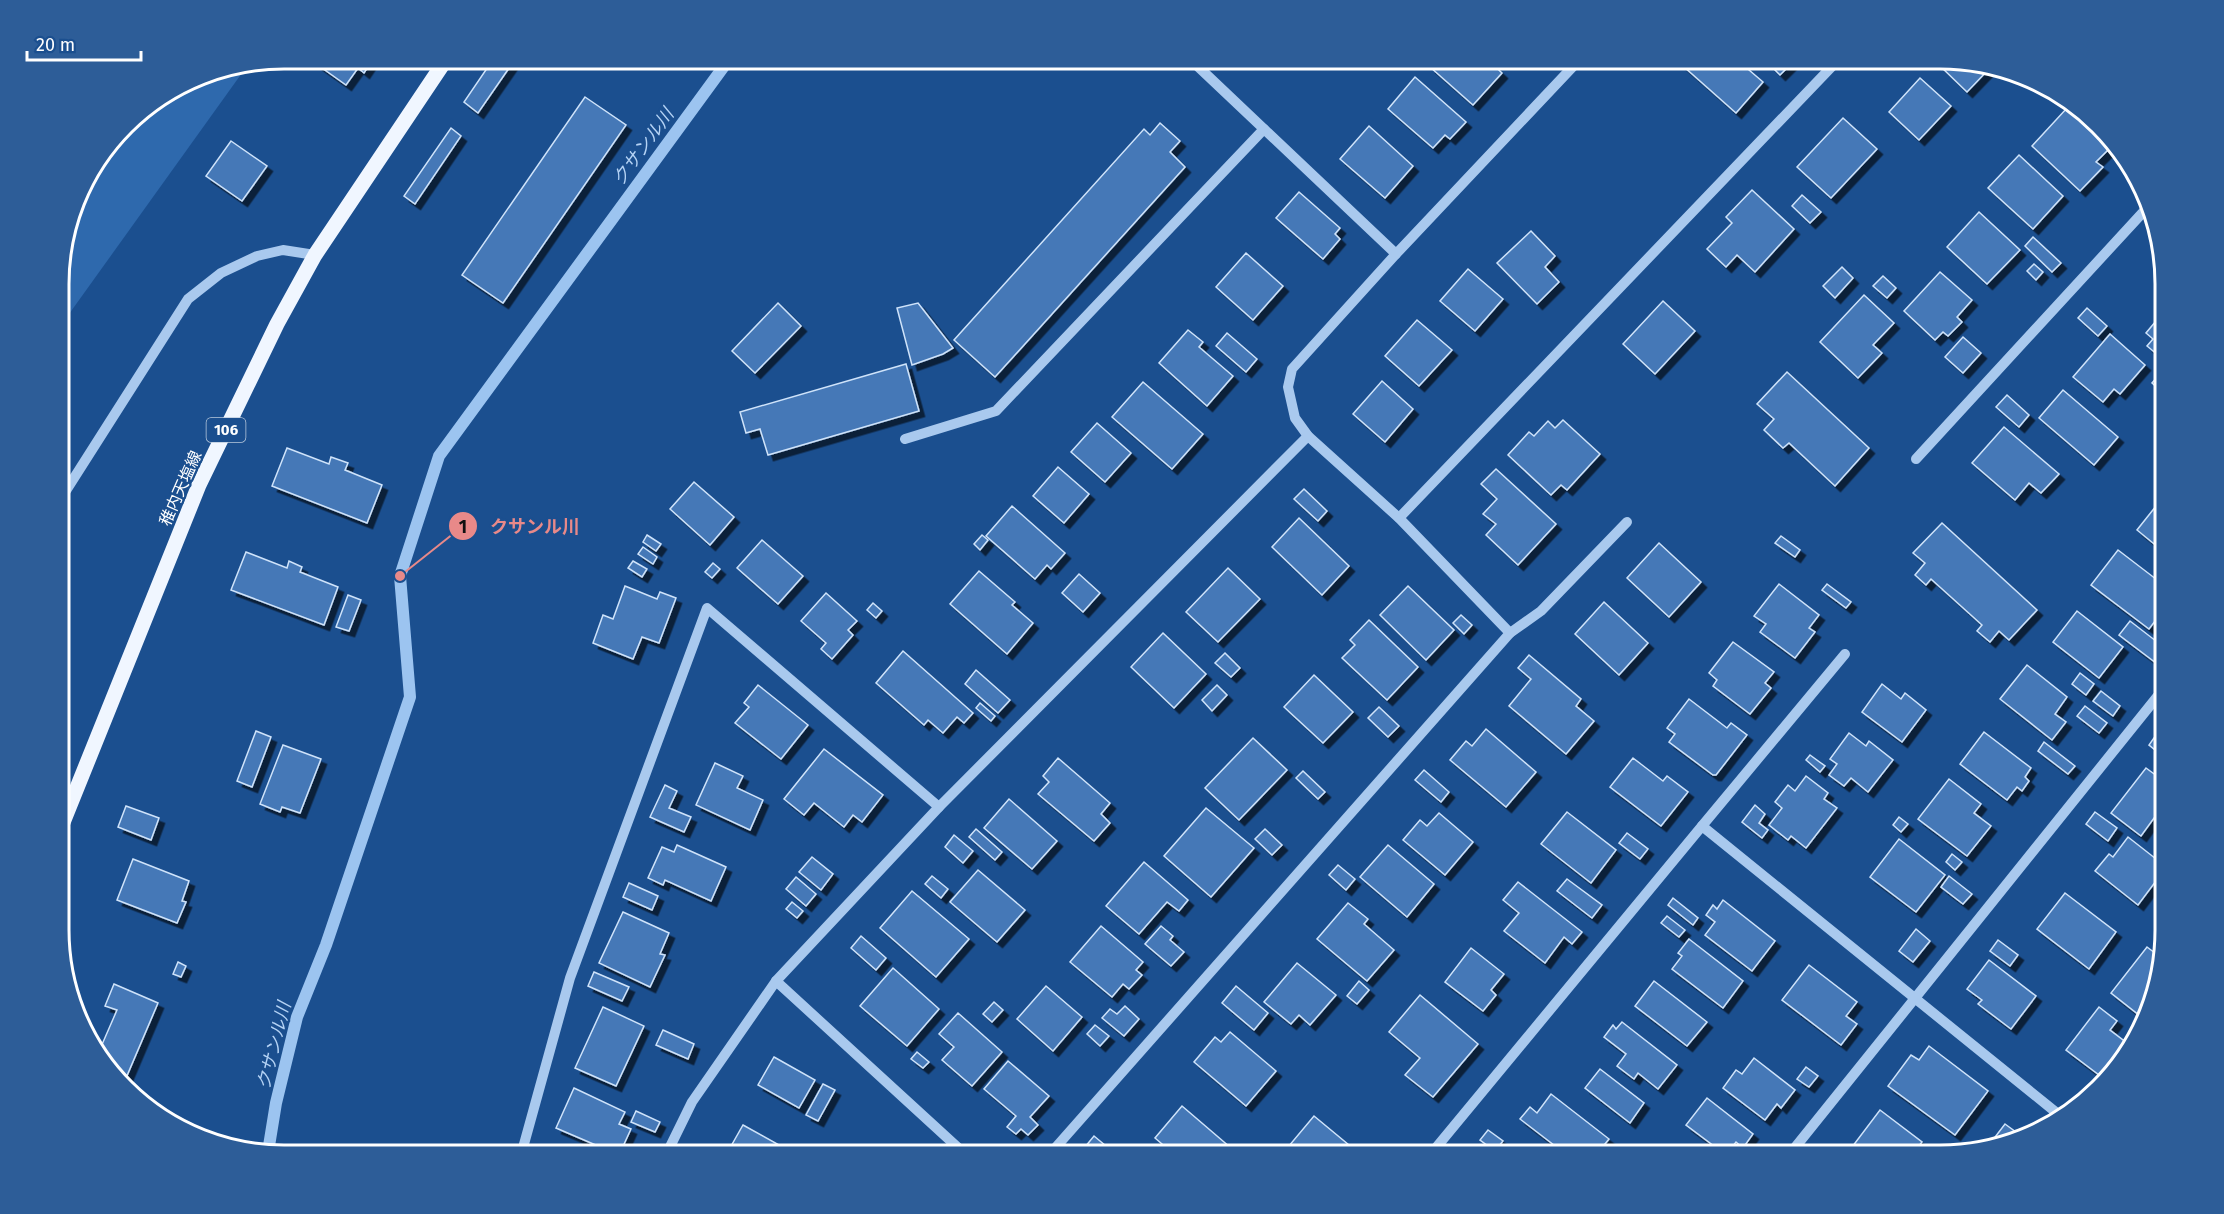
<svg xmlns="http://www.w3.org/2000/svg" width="2224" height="1214" viewBox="0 0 2224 1214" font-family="'Fira Sans','Noto Sans JP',sans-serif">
<defs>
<filter id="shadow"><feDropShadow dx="5.5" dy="5.5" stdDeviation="0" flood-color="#0009"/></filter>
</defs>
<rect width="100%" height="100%" fill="#1b4f8f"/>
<polygon fill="#2e69ad" points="247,66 59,328 59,269 82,184 135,115 198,76"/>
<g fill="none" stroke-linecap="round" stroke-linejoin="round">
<polyline stroke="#9cc4f0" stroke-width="12" points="268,1152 276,1103 297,1017 326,945 410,697 400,576 439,456 730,58"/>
</g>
<g fill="#4478b7" stroke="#cfe3fa" stroke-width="1.5" filter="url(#shadow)">
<polygon points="308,58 374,58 364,73 358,68 346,85"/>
<polygon points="494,58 516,58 478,113 464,102"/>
<polygon points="1438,58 1486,58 1502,73 1473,105 1430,67"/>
<polygon points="1674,58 1735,58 1763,82 1736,113"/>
<polygon points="1763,58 1797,58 1780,75"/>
<polygon points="1940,58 1988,70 1967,92 1936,62"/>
<polygon points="1415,77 1466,122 1450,139 1445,135 1433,148 1388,109"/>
<polygon points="1920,78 1951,106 1919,140 1889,112"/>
<polygon points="585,97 626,125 503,303 462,275"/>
<polygon points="2067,108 2110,148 2096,162 2103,167 2080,191 2032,146"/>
<polygon points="1843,118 1877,149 1831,198 1797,167"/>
<polygon points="1160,123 1180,141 1170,152 1185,167 995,377 954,340 1144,129 1150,135"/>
<polygon points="1369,126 1413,166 1385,198 1340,159"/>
<polygon points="451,128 461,136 415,204 404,196"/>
<polygon points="231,141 267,166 242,201 206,176"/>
<polygon points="2019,155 2063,196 2033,229 1988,188"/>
<polygon points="1752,190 1794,229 1755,272 1737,255 1726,267 1707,249 1732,223 1726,217"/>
<polygon points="1299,192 1340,228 1335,234 1340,239 1323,259 1276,218"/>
<polygon points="1802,195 1821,212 1810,223 1792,206"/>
<polygon points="1979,212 2020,250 1987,284 1947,247"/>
<polygon points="1531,231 1555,256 1545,267 1559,282 1537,304 1497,263"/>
<polygon points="2033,237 2061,263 2052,272 2025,246"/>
<polygon points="1246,253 1283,286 1253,320 1216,287"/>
<polygon points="2034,264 2043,272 2036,280 2027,271"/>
<polygon points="1842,267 1853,278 1835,298 1823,286"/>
<polygon points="1468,269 1503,299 1475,331 1440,301"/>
<polygon points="1940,272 1972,300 1957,317 1962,322 1948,336 1943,332 1935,340 1904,311"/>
<polygon points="1883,276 1896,288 1887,298 1873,286"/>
<polygon points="1864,295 1894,323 1873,345 1882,353 1858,378 1820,342"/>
<polygon points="1663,301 1695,331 1655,374 1623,344"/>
<polygon points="778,303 801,326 755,373 732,351"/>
<polygon points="918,303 953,348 943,354 912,365 897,308"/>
<polygon points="2087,308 2107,326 2098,336 2078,318"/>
<polygon points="2161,315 2164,317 2164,360 2147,346 2153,339 2146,333"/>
<polygon points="1417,320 1452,350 1419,386 1385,356"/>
<polygon points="1188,330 1203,342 1199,347 1233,376 1207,406 1159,363"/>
<polygon points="1227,333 1257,359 1246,372 1216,346"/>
<polygon points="2110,334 2145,365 2120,394 2114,389 2103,402 2073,377"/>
<polygon points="1963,337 1981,353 1963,373 1945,357"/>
<polygon points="906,364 919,411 768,455 760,429 746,433 740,412"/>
<polygon points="1787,372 1869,448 1835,486 1789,443 1783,448 1764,430 1774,419 1757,404"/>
<polygon points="2159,375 2164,379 2164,394 2152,383"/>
<polygon points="1382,381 1413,409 1385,442 1353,414"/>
<polygon points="1143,382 1203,434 1172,469 1112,417"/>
<polygon points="2063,390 2118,437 2094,465 2039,418"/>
<polygon points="2007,395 2029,415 2019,427 1996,407"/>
<polygon points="1563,420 1600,454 1567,490 1561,485 1551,495 1508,455 1529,432 1534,436 1548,421 1555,428"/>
<polygon points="1097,423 1131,453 1105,482 1071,452"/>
<polygon points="2004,427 2059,474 2041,493 2029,483 2015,500 1972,463"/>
<polygon points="287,448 329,464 331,457 348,463 345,470 382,485 367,523 272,486"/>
<polygon points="1058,467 1089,494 1064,523 1033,496"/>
<polygon points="1496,469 1556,524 1518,565 1486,535 1496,524 1483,514 1497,499 1481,484"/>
<polygon points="694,482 734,517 710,545 670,509"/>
<polygon points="1304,489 1327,511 1318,521 1294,499"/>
<polygon points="2164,496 2164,552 2137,530"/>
<polygon points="1012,506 1065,553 1051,569 1047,565 1035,579 986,536"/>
<polygon points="1299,518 1349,566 1322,595 1272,547"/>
<polygon points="1942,523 2037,610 2009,640 1999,631 1990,642 1977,631 1982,625 1931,579 1926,585 1915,575 1925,563 1913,553"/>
<polygon points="647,535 661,544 656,551 643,542"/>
<polygon points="982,535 988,540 980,550 974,544"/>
<polygon points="1781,536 1800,550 1795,557 1775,543"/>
<polygon points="762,540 803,576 778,604 737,568"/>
<polygon points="1659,543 1701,582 1669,617 1627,578"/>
<polygon points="643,547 657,557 653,564 638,554"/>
<polygon points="2118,550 2165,586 2165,608 2149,629 2091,585"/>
<polygon points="246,552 287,568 289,561 302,567 300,572 338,587 324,625 231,590"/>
<polygon points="633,561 647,569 642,577 628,568"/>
<polygon points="713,563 720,569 712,578 705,572"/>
<polygon points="1228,568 1260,599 1218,642 1186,612"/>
<polygon points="979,571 1015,602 1012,605 1033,623 1007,654 950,604"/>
<polygon points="1079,574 1100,593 1083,612 1062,593"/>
<polygon points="1779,584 1819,615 1809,628 1815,632 1795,658 1760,632 1766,624 1754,616"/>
<polygon points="1827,584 1851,602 1846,608 1822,590"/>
<polygon points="625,586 657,599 660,592 676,598 659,643 642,637 633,659 593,643 603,615 613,619"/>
<polygon points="1408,586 1454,630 1426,660 1380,615"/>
<polygon points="826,593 857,621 848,630 853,635 832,659 821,649 826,643 801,621"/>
<polygon points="348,595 361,600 349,631 336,627"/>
<polygon points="1604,602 1648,643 1619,675 1575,634"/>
<polygon points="873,603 882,611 876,618 867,610"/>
<polygon points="2077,611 2123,647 2099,678 2053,642"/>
<polygon points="1461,615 1472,625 1464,634 1453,623"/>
<polygon points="1369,620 1418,667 1387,700 1342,658 1355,645 1350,640"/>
<polygon points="2130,621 2165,648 2165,652 2156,663 2119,635"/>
<polygon points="1163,633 1206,674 1174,708 1131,667"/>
<polygon points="1733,642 1774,672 1765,683 1771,688 1750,714 1713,686 1717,680 1709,673"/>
<polygon points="903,651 973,713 964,723 957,717 943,733 928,720 924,725 876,683"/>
<polygon points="1225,653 1240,668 1231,677 1215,663"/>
<polygon points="1529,655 1581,699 1576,706 1594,721 1566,754 1509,706 1531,679 1518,668"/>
<polygon points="2027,665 2067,697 2055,714 2066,722 2052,740 2000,699"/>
<polygon points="976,670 1010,700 998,713 965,684"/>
<polygon points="2080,673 2094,684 2086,695 2072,684"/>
<polygon points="1314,675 1353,712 1323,743 1284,707"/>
<polygon points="1882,684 1901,699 1905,693 1926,710 1902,742 1862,712"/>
<polygon points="758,685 808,725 781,759 735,723 749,707 744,703"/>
<polygon points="1217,685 1227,695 1212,711 1202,700"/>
<polygon points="2101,691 2120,706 2113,716 2093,701"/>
<polygon points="1689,699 1727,728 1731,723 1747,735 1716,775 1713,775 1669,742 1675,734 1667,728"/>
<polygon points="980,703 995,716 991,721 976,708"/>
<polygon points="2085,706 2107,723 2099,733 2077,716"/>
<polygon points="1379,707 1399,726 1388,737 1368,718"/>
<polygon points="1486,729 1536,772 1506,807 1450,760 1466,741 1472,746"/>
<polygon points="256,731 271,737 252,787 237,781"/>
<polygon points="1984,732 2031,768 2025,777 2029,781 2022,791 2017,787 2007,800 1960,764"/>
<polygon points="1849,733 1866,746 1869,741 1893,760 1868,792 1851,778 1844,786 1829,775 1837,764 1830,759"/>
<polygon points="2156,735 2165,742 2165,758 2149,745"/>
<polygon points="1253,738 1287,770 1239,820 1205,788"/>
<polygon points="2044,742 2075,766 2068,774 2038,751"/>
<polygon points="283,745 321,759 300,813 282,807 280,812 260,804"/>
<polygon points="824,749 883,795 862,822 853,815 844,827 814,803 804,815 784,799"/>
<polygon points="1810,755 1825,766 1820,772 1806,760"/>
<polygon points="1058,758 1110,803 1101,814 1110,823 1094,841 1038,794 1049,782 1043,776"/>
<polygon points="1633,758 1663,781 1667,776 1688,792 1661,826 1610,787"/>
<polygon points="715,763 743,776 737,788 763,800 750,830 696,805"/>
<polygon points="2146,768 2165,782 2165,803 2141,836 2111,813"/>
<polygon points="1424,770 1449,792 1441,802 1415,780"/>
<polygon points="1303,771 1325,792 1318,799 1296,778"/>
<polygon points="1806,776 1828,793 1824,799 1837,808 1806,848 1791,836 1788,840 1769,825 1782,808 1775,802 1788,785 1795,791"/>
<polygon points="1949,779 1981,804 1974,813 1991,826 1967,856 1918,819"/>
<polygon points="665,785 677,791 669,808 691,817 684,832 650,817"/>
<polygon points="1009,799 1057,841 1032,869 984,828"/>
<polygon points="1755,805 1765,814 1759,823 1768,830 1762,838 1742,822"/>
<polygon points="126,806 159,818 151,840 118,827"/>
<polygon points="1206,808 1254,848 1211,897 1164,856"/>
<polygon points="1567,812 1616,850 1591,883 1541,844"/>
<polygon points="2095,812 2117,828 2108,841 2086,824"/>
<polygon points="1439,813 1473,842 1445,875 1403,840 1420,820 1427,826"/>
<polygon points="1899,817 1908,824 1901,832 1893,825"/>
<polygon points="976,829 1002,852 995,860 969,837"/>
<polygon points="1265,829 1282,845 1272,855 1255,839"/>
<polygon points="1627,833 1648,849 1640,859 1619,843"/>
<polygon points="954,835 973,851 963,863 945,847"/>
<polygon points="2128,837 2165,866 2165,869 2138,905 2095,871 2109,854 2113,857"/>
<polygon points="1899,839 1945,875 1916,912 1870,877"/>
<polygon points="677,845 726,867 711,901 665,880 663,885 648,878 662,847 674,852"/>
<polygon points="1388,845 1434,884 1407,917 1360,877"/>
<polygon points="1952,854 1962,862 1955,870 1946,862"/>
<polygon points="812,857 833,874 821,890 799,872"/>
<polygon points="133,859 189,881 182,901 186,902 177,923 117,900"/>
<polygon points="1144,862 1188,900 1179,911 1167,902 1139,934 1106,906"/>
<polygon points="1338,865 1355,879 1346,890 1329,875"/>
<polygon points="978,870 1025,910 997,942 950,902"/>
<polygon points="932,876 948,889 941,898 925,884"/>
<polygon points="1949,876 1972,894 1963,904 1941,887"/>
<polygon points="796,877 816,894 806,906 786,889"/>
<polygon points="1567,879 1602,905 1592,918 1557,891"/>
<polygon points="1518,882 1582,932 1572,944 1564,937 1545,963 1504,931 1519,913 1503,900"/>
<polygon points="629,883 658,896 652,910 623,897"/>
<polygon points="912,891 969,939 936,977 880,928"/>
<polygon points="2065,893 2116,932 2089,969 2037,929"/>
<polygon points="1673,898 1698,918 1693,925 1668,905"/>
<polygon points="1723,900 1775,941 1752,971 1705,935 1715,922 1706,915 1713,905 1717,909"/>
<polygon points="792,902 803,911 797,918 786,909"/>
<polygon points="1348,903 1368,919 1364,924 1394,950 1367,981 1317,939"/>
<polygon points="623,912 669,933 660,954 665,955 650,987 599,963"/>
<polygon points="1667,916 1685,930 1679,937 1661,923"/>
<polygon points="1101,926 1143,962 1136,970 1142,975 1129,989 1123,984 1112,997 1070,962"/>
<polygon points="1161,926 1173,936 1170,940 1184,952 1171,966 1145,944"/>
<polygon points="1916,929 1930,941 1913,962 1899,951"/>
<polygon points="861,936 886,958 876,970 851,948"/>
<polygon points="1689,939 1743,981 1723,1008 1672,969 1682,956 1678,953"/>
<polygon points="1998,940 2018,955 2010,966 1990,951"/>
<polygon points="2147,947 2159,956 2144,1019 2111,993"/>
<polygon points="1471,948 1504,974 1491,990 1496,995 1483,1011 1445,982"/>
<polygon points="1989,960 2036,996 2011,1029 1978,1004 1982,1000 1967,989"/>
<polygon points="178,962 186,966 181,977 173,974"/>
<polygon points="1297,963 1336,995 1310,1025 1299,1015 1291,1024 1264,1002"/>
<polygon points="1809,965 1857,1002 1846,1016 1857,1024 1841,1045 1782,1000"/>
<polygon points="893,968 939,1009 907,1046 860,1006"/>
<polygon points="594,972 629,987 622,1001 588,986"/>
<polygon points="1359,981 1369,990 1357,1004 1347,996"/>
<polygon points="1654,981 1707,1022 1687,1046 1635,1006"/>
<polygon points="114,984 158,1003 123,1085 97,1056 117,1010 105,1006"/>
<polygon points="1046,986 1082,1017 1053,1051 1017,1019"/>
<polygon points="1236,986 1268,1013 1254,1030 1222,1003"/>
<polygon points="1420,995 1478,1044 1433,1097 1405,1075 1420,1058 1389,1032"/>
<polygon points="994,1002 1003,1010 992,1022 983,1014"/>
<polygon points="1125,1006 1139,1019 1124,1036 1102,1018 1110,1009 1117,1014"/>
<polygon points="603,1007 644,1026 616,1086 575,1068"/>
<polygon points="2099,1007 2117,1021 2110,1030 2131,1046 2107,1081 2066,1050"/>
<polygon points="958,1013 1002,1052 972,1086 942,1060 954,1047 939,1034"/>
<polygon points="1622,1022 1677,1065 1658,1089 1638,1073 1634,1079 1617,1066 1626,1054 1604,1037 1613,1025 1616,1029"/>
<polygon points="1095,1025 1109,1036 1100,1046 1087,1034"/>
<polygon points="663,1030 694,1044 688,1059 656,1045"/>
<polygon points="1230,1032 1276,1071 1246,1106 1194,1062 1215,1037 1221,1042"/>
<polygon points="1929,1046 1988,1091 1955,1135 1888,1086 1911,1055 1919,1060"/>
<polygon points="917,1052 929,1062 923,1068 911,1059"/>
<polygon points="774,1057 815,1080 799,1108 758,1085"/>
<polygon points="1754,1058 1795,1090 1781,1108 1777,1104 1765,1120 1723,1088 1736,1070 1742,1074"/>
<polygon points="1008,1061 1049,1096 1030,1117 1038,1125 1028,1135 1021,1129 1016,1134 1007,1127 1016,1116 984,1089"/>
<polygon points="1806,1067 1818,1076 1809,1087 1797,1079"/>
<polygon points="1600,1069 1644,1103 1630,1123 1585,1088"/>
<polygon points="823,1084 835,1090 818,1121 806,1115"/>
<polygon points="574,1088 625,1112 619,1124 631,1129 619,1155 556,1128"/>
<polygon points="1551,1094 1609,1139 1596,1155 1586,1155 1576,1148 1570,1155 1567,1155 1520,1119 1530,1107 1537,1113"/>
<polygon points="1707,1098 1753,1134 1743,1148 1736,1142 1726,1155 1686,1125"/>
<polygon points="1182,1106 1231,1148 1224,1155 1175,1155 1155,1138"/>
<polygon points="1880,1110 1922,1142 1912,1155 1846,1155"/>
<polygon points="636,1111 660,1122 655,1132 631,1122"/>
<polygon points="1314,1116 1361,1155 1286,1155 1283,1153"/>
<polygon points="2005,1124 2024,1138 2012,1144 1986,1149"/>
<polygon points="743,1125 797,1155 726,1155"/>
<polygon points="1488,1130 1503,1141 1495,1151 1480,1140"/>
<polygon points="1094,1136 1112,1151 1108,1155 1094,1155 1085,1147"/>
</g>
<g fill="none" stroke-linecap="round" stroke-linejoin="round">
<g stroke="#a9c9ee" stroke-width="10">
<polyline points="1189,58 1396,254"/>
<polyline points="905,439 996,411 1264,129"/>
<polyline points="1916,459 2146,209"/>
<polyline points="60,500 188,299 221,273 257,256 283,250 315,255"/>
<polyline points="1399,518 1840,58"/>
<polyline points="1510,633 1541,611 1627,522"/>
<polyline points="1702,826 1845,654"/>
<polyline points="776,981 966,1155"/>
<polyline points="521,1155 570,978 707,608 939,807"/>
<polyline points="666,1155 692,1102 776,981 939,807 1308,436"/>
<polyline points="1049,1155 1510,633 1399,518 1308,436 1295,418 1288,387 1292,369 1396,254 1581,58"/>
<polyline points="1430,1155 1702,826 2063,1118"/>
<polyline points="1789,1155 2165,687"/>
</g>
<polyline stroke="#f0f6ff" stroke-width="15" points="60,830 199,485 277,324 315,255 447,58"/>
</g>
<g text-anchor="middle" stroke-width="4.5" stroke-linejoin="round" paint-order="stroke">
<rect fill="#1b4f8f" stroke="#bbcadd" stroke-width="1.5" x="206.5" y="418" width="39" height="24" rx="4.5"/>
<g font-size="15" font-weight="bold" fill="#fff">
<text x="226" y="435">106</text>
</g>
<g font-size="16" fill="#fff" stroke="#1b4f8f">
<text transform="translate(180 488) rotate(-66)" y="6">稚内天塩線</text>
</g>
<g font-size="18" font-style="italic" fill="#b5d3f5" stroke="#1b4f8f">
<text transform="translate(643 147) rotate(-54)" y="6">クサンル川</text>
<text transform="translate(274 1046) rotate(-76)" y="6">クサンル川</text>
</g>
</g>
<path d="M0 0H2224V1214H0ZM284 69H1940A215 215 0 0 1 2155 284V930A215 215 0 0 1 1940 1145H284A215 215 0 0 1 69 930V284A215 215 0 0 1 284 69Z" fill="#2d5d98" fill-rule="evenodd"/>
<path fill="none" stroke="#fff" stroke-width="3" d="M284 69H1940A215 215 0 0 1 2155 284V930A215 215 0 0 1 1940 1145H284A215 215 0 0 1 69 930V284A215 215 0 0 1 284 69Z"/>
<path fill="none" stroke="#e88989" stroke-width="2" d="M400 576L463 526"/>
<g fill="#e88989" stroke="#1b4f8f" stroke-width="2">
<circle cx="400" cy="576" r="6"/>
<circle cx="463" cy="526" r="15"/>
</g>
<g font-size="18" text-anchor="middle" font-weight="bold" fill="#111">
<text x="463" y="533">1</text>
</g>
<g font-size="18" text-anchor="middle" font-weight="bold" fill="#e88989" stroke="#1b4f8f" stroke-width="4.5" stroke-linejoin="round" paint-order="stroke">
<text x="535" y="533">クサンル川</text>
</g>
<path d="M27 51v9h114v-9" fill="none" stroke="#ffffff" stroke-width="3"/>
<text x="36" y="51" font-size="18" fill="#ffffff" stroke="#1b4f8f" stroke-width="4.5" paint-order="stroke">20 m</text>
</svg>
